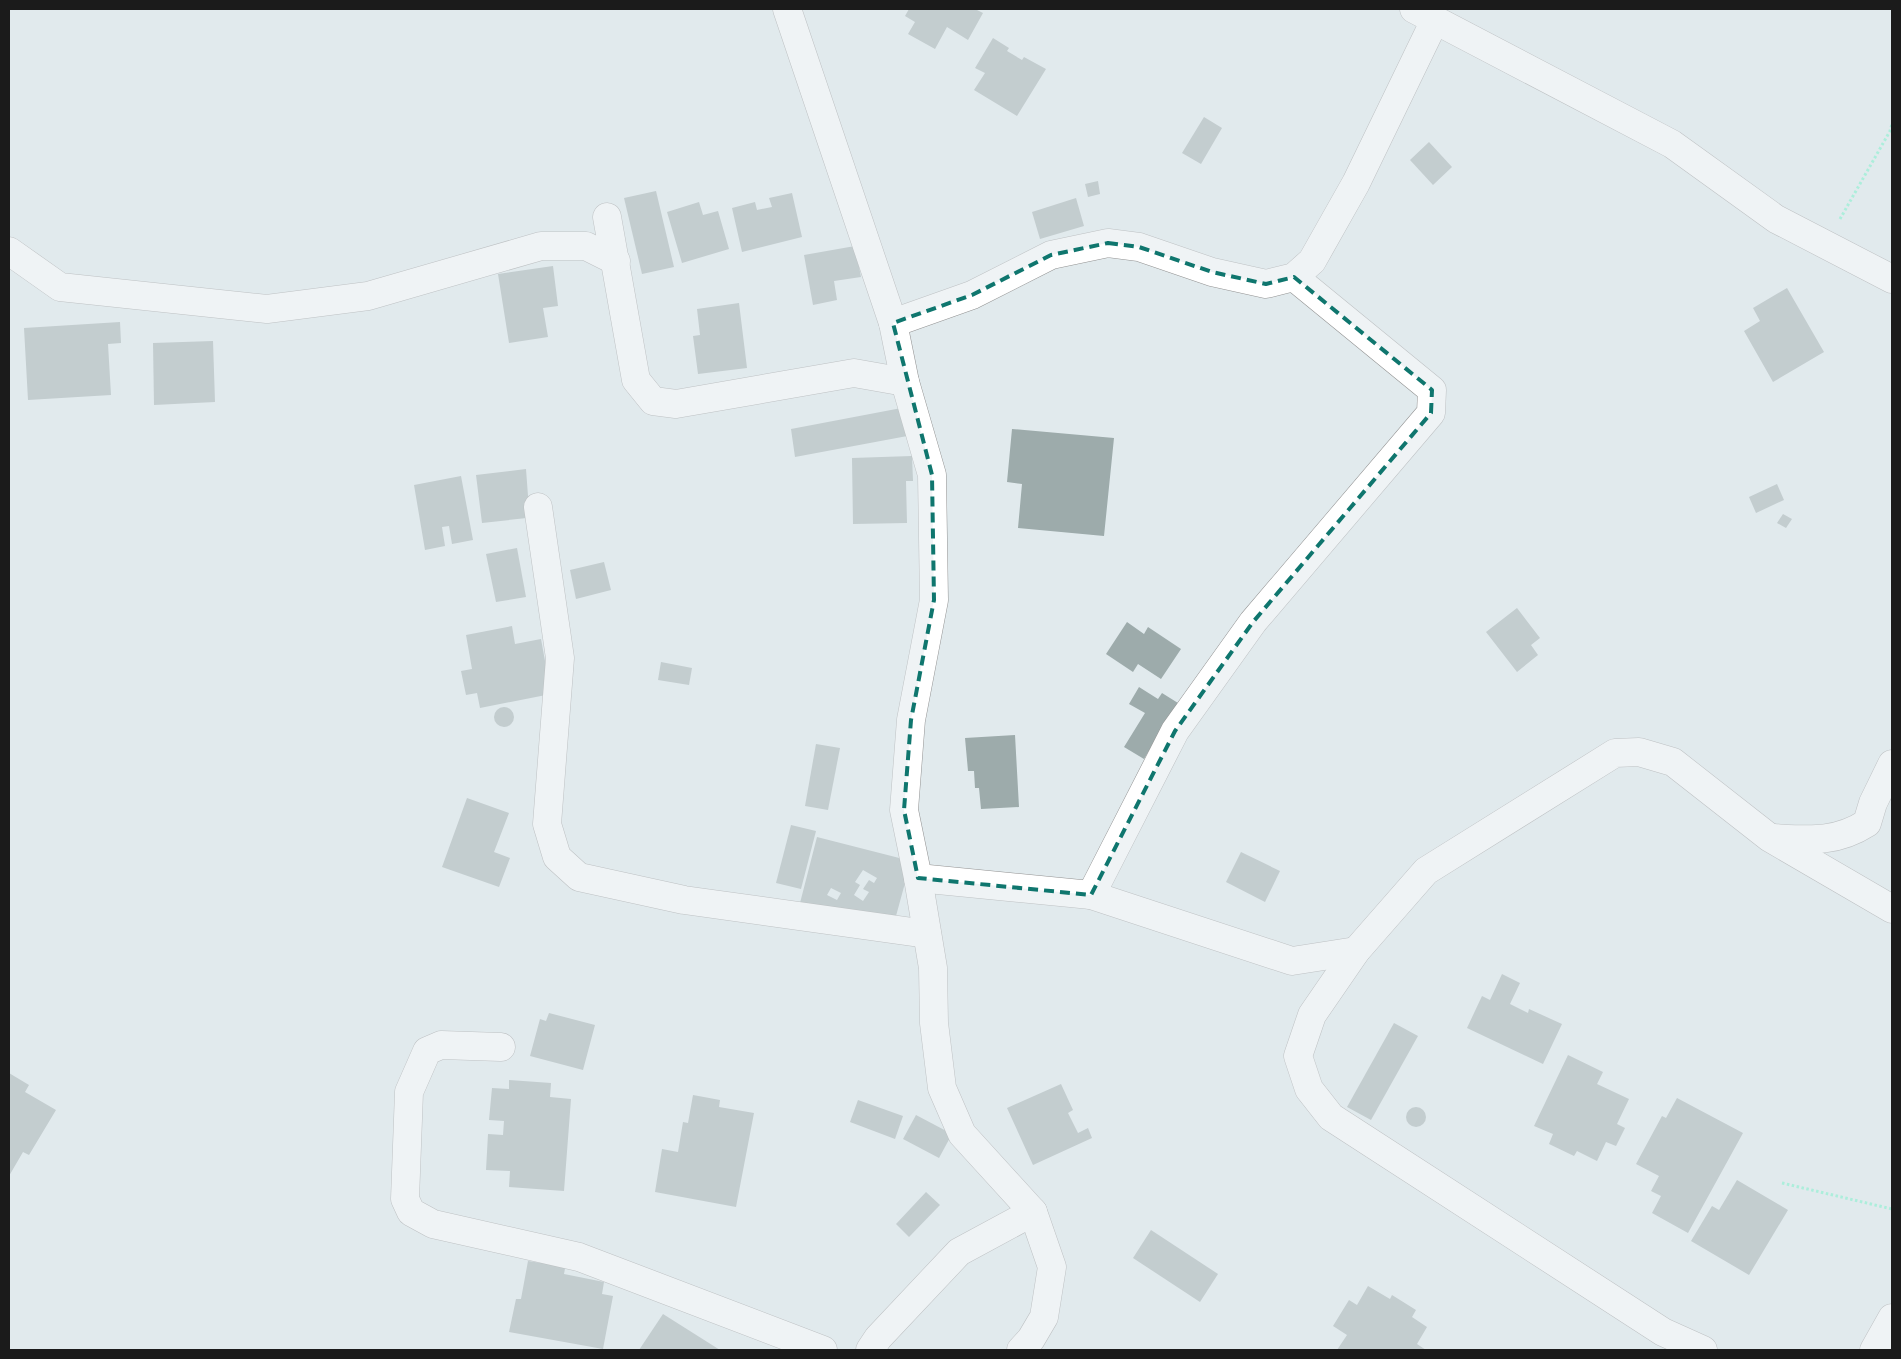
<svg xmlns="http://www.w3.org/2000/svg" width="1901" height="1359" viewBox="0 0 1901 1359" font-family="Ubuntu,sans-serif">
<rect width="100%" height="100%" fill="#e1eaed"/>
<g fill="#9dabab" fill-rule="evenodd">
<polygon points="909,9 975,9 983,13 968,40 947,27 935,49 908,34 915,22 905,16"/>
<polygon points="993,38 1009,48 1007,51 1022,60 1024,57 1046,69 1017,116 974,90 985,73 975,68"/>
<polygon points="1204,117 1222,128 1201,164 1182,153"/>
<polygon points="1429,142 1452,167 1433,185 1410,160"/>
<polygon points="1098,181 1100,194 1088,197 1085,184"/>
<polygon points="656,191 674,267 642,274 624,198"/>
<polygon points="792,193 802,237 742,252 732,208 755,202 757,210 772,207 769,198"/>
<polygon points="1076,198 1084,226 1040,239 1032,212"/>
<polygon points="699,202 703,215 718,211 729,249 682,263 667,212"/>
<polygon points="855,246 861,277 834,281 837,300 813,305 804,255"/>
<polygon points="553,266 558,306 543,308 548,337 509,343 498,274"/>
<polygon points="1787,288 1824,352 1773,382 1744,331 1760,321 1753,308"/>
<polygon points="739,303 747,368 698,374 693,336 700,335 697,309"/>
<polygon points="120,322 121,343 108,344 111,395 28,400 24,328"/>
<polygon points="213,341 215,402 154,405 153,343"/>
<polygon points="912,406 918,434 795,457 791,429"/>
<polygon points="1012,429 1114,438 1104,536 1018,528 1022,484 1007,482"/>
<polygon points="912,456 913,481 906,481 907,523 853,524 852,458"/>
<polygon points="526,469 528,496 534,495 536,517 482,523 476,475"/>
<polygon points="461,476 473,540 452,544 449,526 442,527 445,546 425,550 414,485"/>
<polygon points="1777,484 1784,500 1756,513 1749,497"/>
<polygon points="1783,514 1792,519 1786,528 1777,523"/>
<polygon points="517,548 526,597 496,602 486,554"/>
<polygon points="604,562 611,590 576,599 570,570"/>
<polygon points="1517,608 1540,638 1531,645 1538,655 1517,672 1486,632"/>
<polygon points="1127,622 1144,634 1148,627 1181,649 1161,679 1138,664 1133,672 1106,654"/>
<polygon points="512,626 515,644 541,639 551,694 480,708 477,693 466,695 461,671 472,669 466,635"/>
<polygon points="661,662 692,668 689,685 658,680"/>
<polygon points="1139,687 1158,699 1162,693 1178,703 1144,759 1124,747 1145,713 1129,704"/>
<circle cx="504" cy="717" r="10"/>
<polygon points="1015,735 1019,807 981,809 979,788 975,788 974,771 968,771 965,738"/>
<polygon points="816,744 840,748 828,810 805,806"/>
<polygon points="467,798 509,813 494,852 510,858 499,887 442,867"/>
<polygon points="791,825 816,831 801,889 776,883"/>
<path d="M817,837L911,861L893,927L800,903ZM863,870L877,878L874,883L869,880L863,889L869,892L863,901L854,895L860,885L855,882ZM831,888L841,893L837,900L827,895Z"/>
<polygon points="1241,852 1280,871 1265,902 1226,882"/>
<polygon points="1502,974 1520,983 1510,1004 1528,1013 1529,1009 1562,1024 1543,1064 1467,1028 1482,996 1490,1000"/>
<polygon points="549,1013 595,1025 583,1070 530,1056 540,1019 546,1021"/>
<polygon points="1394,1023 1418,1036 1371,1120 1347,1107"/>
<polygon points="1568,1055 1603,1072 1597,1084 1629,1099 1617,1124 1625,1128 1616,1146 1606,1142 1597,1161 1577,1151 1574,1156 1549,1144 1553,1134 1534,1126"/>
<polygon points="9,1073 29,1085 25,1092 56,1110 29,1155 23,1152 9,1176"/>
<polygon points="509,1080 551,1083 550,1097 571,1099 564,1191 509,1187 510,1171 486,1170 488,1134 503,1135 504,1121 489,1120 492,1088 509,1089"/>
<polygon points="1061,1084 1073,1110 1068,1113 1078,1133 1088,1128 1092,1138 1033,1165 1007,1108"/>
<polygon points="693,1095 720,1100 719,1107 754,1113 736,1207 655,1192 662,1149 678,1152 683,1122 688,1123"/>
<polygon points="1677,1098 1743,1133 1688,1233 1652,1213 1661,1196 1651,1191 1659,1176 1636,1164 1662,1116 1666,1118"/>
<polygon points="858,1100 903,1116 895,1139 850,1122"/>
<circle cx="1416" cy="1117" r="10"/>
<polygon points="916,1115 952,1134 939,1158 903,1139"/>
<polygon points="1737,1180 1788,1210 1749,1275 1691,1241 1712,1206 1719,1210"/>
<polygon points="926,1192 940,1205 909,1237 896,1224"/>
<polygon points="1151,1230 1218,1274 1200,1302 1133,1258"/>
<polygon points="542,1259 566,1263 564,1274 604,1282 602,1294 613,1296 603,1349 509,1332 516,1299 521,1299 528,1261 541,1263"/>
<polygon points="1368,1286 1390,1299 1392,1295 1416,1310 1412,1317 1427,1327 1417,1344 1426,1350 1337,1350 1347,1335 1333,1326 1349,1300 1357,1305"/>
<polygon points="663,1314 720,1350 639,1350"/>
</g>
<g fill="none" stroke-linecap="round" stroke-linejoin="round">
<defs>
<g id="minor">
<polyline points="787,9 893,323 905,382 932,475 934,600 911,720 904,810 918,878 933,968 934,1023 942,1088 962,1134 1033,1212 1052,1267 1044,1317 1031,1339 1021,1350"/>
<polyline points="1414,9 1672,144 1776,219 1892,279"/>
<polyline points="607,217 636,380 653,401 676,404 854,373 905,382"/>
<polyline points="9,251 60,287 267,309 368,296 541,246 586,246 616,261"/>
<polyline points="893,323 972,295 1051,255 1108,243 1139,247 1212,272 1266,284 1294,277 1312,261 1356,183 1435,20"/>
<polyline points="538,507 560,658 547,824 557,857 579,877 684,900 927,934"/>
<path d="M1774,838C1809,840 1836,843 1867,823L1873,803L1892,764"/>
<polyline points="918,878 1091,895 1292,961 1356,951"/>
<polyline points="1091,895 1175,731 1253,622 1431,413 1432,390 1294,277"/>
<polyline points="501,1047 441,1045 427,1051 409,1092 405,1199 411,1212 433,1224 579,1257 823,1350"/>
<polyline points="870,1350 878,1338 959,1252 1033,1212"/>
<polyline points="1703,1350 1663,1332 1331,1117 1309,1089 1298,1056 1312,1015 1356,951 1426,871 1615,753 1639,752 1673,762 1770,838 1892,909"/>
<polyline points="1874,1350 1892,1318"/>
</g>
</defs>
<use href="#minor" stroke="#929292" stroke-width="29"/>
<g stroke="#6bf4c6" stroke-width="3" stroke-dasharray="2.5 2.5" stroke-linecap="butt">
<polyline points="1840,219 1890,131 1892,124"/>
<polyline points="1782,1183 1892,1209"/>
</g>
<use href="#minor" stroke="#fff" stroke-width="28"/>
</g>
<path d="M0 0H1901V1359H0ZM1108,243L1139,247L1212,272L1266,284L1294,277L1432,390L1431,413L1253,622L1175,731L1091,895L918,878L904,810L911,720L934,600L932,475L893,323L972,295L1051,255Z" fill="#e1eaed" fill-opacity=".55" fill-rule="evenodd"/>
<path fill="none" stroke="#0f766e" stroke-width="4" stroke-dasharray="10 6" stroke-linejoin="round" d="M1108,243L1139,247L1212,272L1266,284L1294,277L1432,390L1431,413L1253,622L1175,731L1091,895L918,878L904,810L911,720L934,600L932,475L893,323L972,295L1051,255Z"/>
<rect width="1901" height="1359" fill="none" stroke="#1b1b1b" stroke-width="20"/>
</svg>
